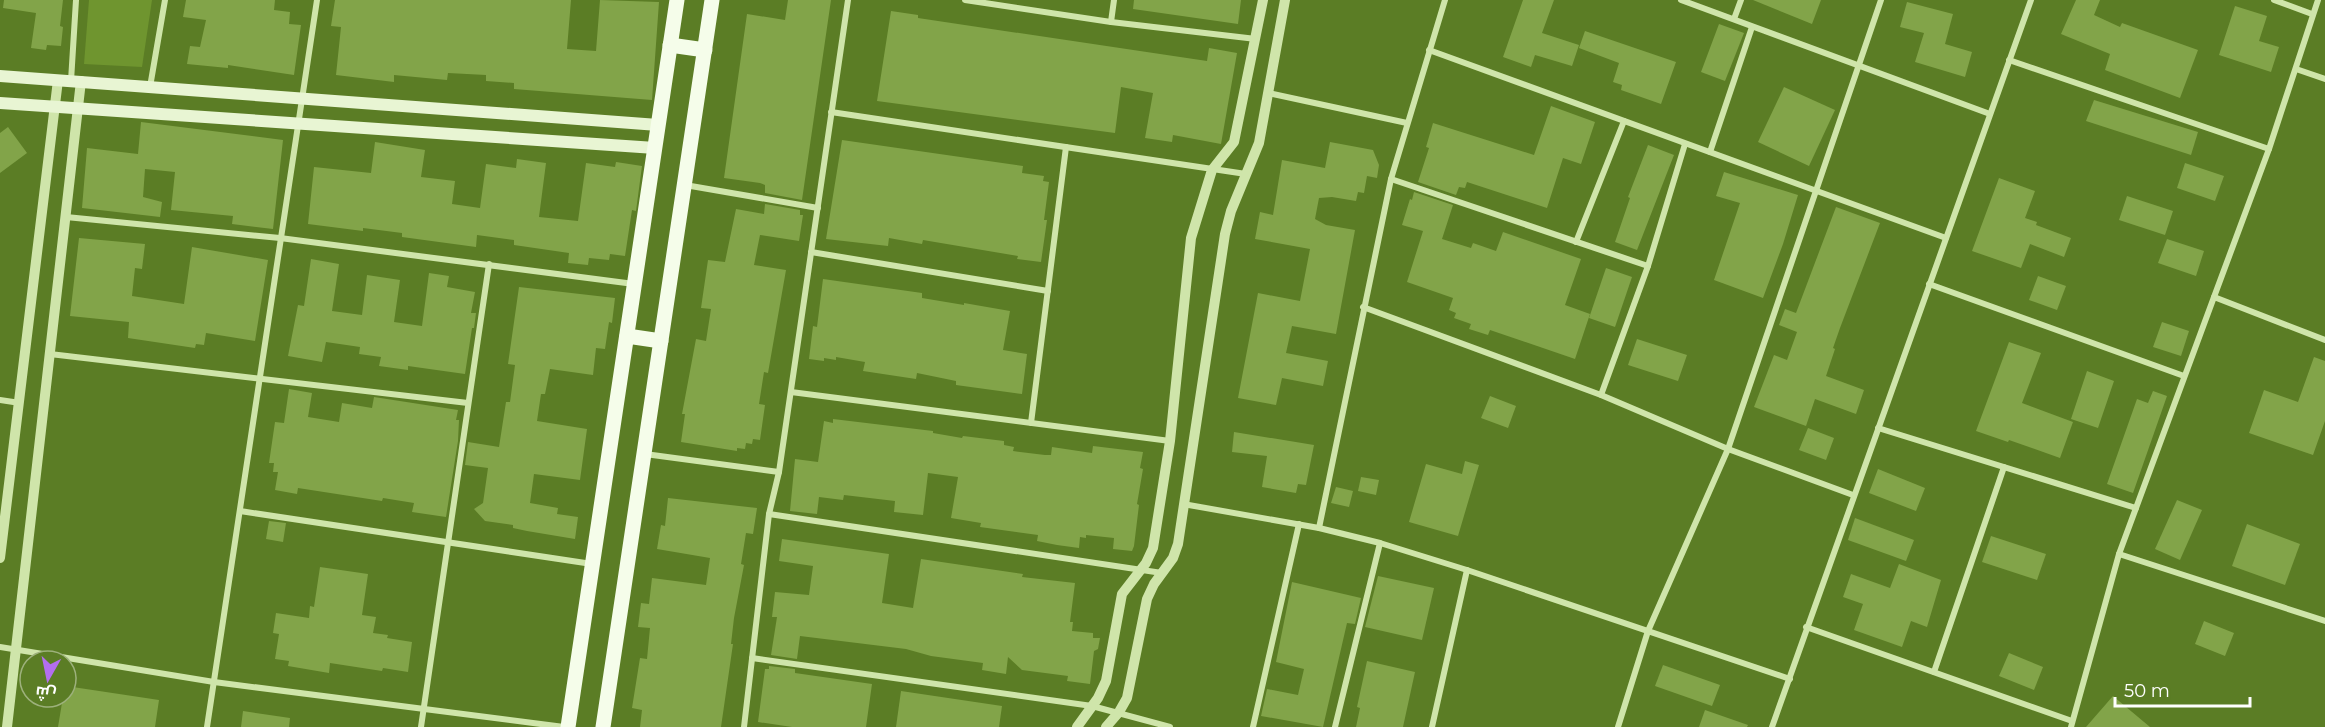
<svg xmlns="http://www.w3.org/2000/svg" width="2325" height="727" viewBox="0 0 2325 727" font-family="Montserrat,Cairo,sans-serif">
<rect width="100%" height="100%" fill="#5b7d25"/>
<polygon fill="#6f952f" points="89,0 152,0 142,67 84,64"/>
<g fill="#82a449">
<polygon points="4,0 63,0 60,26 63,27 61,46 47,45 46,50 31,48 36,13 3,8"/>
<polygon points="186,0 275,0 274,10 290,12 289,24 301,25 294,75 228,65 228,68 187,64 190,46 200,47 206,20 183,17"/>
<polygon points="335,0 571,0 567,49 596,51 600,0 659,2 652,100 514,89 514,83 486,81 486,75 448,73 447,80 394,75 394,82 336,75 341,27 331,26"/>
<polygon points="788,0 831,0 802,200 765,193 765,185 760,183 724,178 747,14 785,20"/>
<polygon points="1134,0 1241,0 1238,24 1133,9"/>
<polygon points="1523,0 1554,0 1542,33 1579,45 1572,66 1535,55 1531,67 1503,57"/>
<polygon points="1753,0 1821,0 1812,24"/>
<polygon points="2076,0 2100,0 2094,15 2120,27 2122,23 2198,50 2180,98 2105,70 2110,54 2061,34"/>
<polygon points="1907,2 1953,14 1945,44 1972,52 1965,77 1915,62 1924,33 1900,27"/>
<polygon points="2235,6 2267,16 2259,41 2279,47 2271,72 2219,55"/>
<polygon points="891,11 918,15 918,18 1207,61 1209,48 1237,53 1221,144 1173,135 1172,142 1145,138 1153,93 1121,87 1115,133 877,101"/>
<polygon points="1719,24 1744,33 1725,81 1701,72"/>
<polygon points="1585,31 1676,62 1661,104 1621,90 1622,85 1613,82 1619,63 1579,48"/>
<polygon points="1784,87 1835,110 1809,166 1758,142"/>
<polygon points="2094,100 2198,132 2191,155 2086,121"/>
<polygon points="1551,106 1595,122 1581,164 1563,158 1547,208 1467,182 1465,188 1459,187 1456,195 1418,182 1429,148 1426,147 1433,123 1534,155"/>
<polygon points="141,122 283,140 273,229 232,224 233,216 171,210 175,172 145,169 143,197 162,202 160,217 82,208 87,148 138,154"/>
<polygon points="8,127 27,153 0,173 0,133"/>
<polygon points="842,140 1023,166 1022,173 1044,176 1043,181 1049,182 1044,220 1047,220 1041,262 1017,259 1018,256 923,240 922,244 889,238 888,246 826,239"/>
<polygon points="375,142 425,150 421,177 455,181 452,204 480,208 486,164 516,168 517,159 546,163 539,217 578,221 586,163 615,167 616,162 642,166 636,211 632,210 625,256 610,254 609,260 589,258 588,265 568,263 569,253 514,245 514,240 477,235 476,247 402,237 402,233 363,228 363,231 308,224 314,167 371,173"/>
<polygon points="1330,142 1373,150 1379,165 1377,178 1367,176 1364,193 1358,192 1356,201 1332,197 1319,198 1315,219 1326,225 1355,230 1336,334 1292,326 1286,353 1328,361 1323,386 1282,378 1276,405 1238,398 1258,293 1300,301 1310,249 1255,239 1260,212 1273,215 1282,160 1325,168"/>
<polygon points="1648,145 1674,155 1637,250 1615,242 1630,198 1628,197"/>
<polygon points="2185,163 2224,176 2215,201 2177,188"/>
<polygon points="1724,172 1798,195 1783,244 1763,298 1714,280 1740,203 1716,196"/>
<polygon points="1999,178 2035,191 2025,218 2037,222 2036,225 2071,238 2064,257 2030,244 2021,268 1972,251"/>
<polygon points="1414,192 1453,205 1442,239 1471,248 1473,243 1496,251 1503,232 1581,259 1565,305 1590,314 1575,359 1490,330 1488,335 1469,329 1471,324 1454,318 1456,313 1449,310 1453,298 1407,282 1423,231 1402,225 1410,199 1412,200"/>
<polygon points="2127,196 2173,211 2165,235 2119,220"/>
<polygon points="765,204 800,210 800,215 803,215 799,241 760,235 754,265 786,270 768,373 764,372 759,404 765,405 760,440 753,439 752,444 746,443 745,449 737,448 737,451 681,442 685,414 682,414 696,339 706,341 711,309 701,308 708,260 725,262 736,209 764,214"/>
<polygon points="1836,207 1880,223 1840,328 1833,348 1835,349 1826,376 1864,390 1856,414 1815,399 1806,426 1754,407 1774,355 1787,360 1797,332 1779,325 1785,309 1796,313"/>
<polygon points="79,238 145,244 142,269 135,268 132,296 184,304 192,247 268,260 255,341 206,333 204,345 196,344 195,348 128,338 129,322 70,316"/>
<polygon points="2167,239 2204,251 2196,276 2158,263"/>
<polygon points="311,259 339,264 332,311 362,315 367,275 400,280 394,322 422,326 429,273 449,276 447,287 475,292 471,313 476,313 474,328 472,328 465,374 408,366 408,370 379,366 381,357 359,354 360,347 326,342 322,362 288,356 298,305 304,306"/>
<polygon points="1606,268 1632,277 1615,327 1589,318"/>
<polygon points="2038,276 2066,286 2057,310 2029,300"/>
<polygon points="823,279 922,293 922,298 964,305 964,303 1010,311 1003,350 1027,354 1022,394 956,385 956,381 917,373 916,379 863,371 865,362 836,357 836,360 824,358 824,361 809,359 813,326 817,327"/>
<polygon points="519,287 615,298 612,323 609,322 605,349 596,348 593,375 550,369 545,394 541,394 537,421 587,429 580,480 534,474 530,503 558,508 557,514 578,517 575,539 527,531 513,528 513,525 485,521 474,509 483,503 488,468 465,465 468,442 499,447 506,402 510,402 515,365 508,364"/>
<polygon points="2162,322 2189,331 2181,356 2153,347"/>
<polygon points="1637,339 1687,355 1678,381 1628,365"/>
<polygon points="2009,342 2041,353 2022,403 2073,422 2060,458 2009,440 2008,442 1976,431"/>
<polygon points="2314,357 2325,361 2325,421 2313,455 2249,433 2264,390 2298,402"/>
<polygon points="2087,371 2114,381 2098,428 2071,419"/>
<polygon points="289,389 312,393 308,417 339,422 342,403 372,408 374,397 458,410 456,420 459,420 458,441 446,517 412,512 414,503 383,498 382,501 298,488 297,494 275,490 278,472 273,472 274,463 269,463 275,422 284,423"/>
<polygon points="2153,391 2167,396 2133,493 2107,484 2137,399 2148,403"/>
<polygon points="1490,396 1516,406 1508,428 1481,418"/>
<polygon points="833,419 933,431 933,433 962,438 963,436 1004,441 1004,445 1014,447 1013,451 1045,455 1051,455 1052,447 1092,453 1093,446 1143,452 1140,468 1143,469 1137,504 1139,505 1134,546 1132,551 1113,549 1114,538 1086,535 1086,538 1080,537 1079,548 1057,545 1037,541 1038,535 980,527 981,523 951,518 958,477 928,473 923,515 894,512 895,501 844,495 843,500 819,497 817,514 790,511 795,459 818,462 824,421 833,423"/>
<polygon points="1808,428 1834,438 1826,460 1799,450"/>
<polygon points="1234,432 1314,445 1306,485 1298,484 1296,493 1262,487 1267,456 1232,452"/>
<polygon points="1465,461 1479,465 1458,536 1409,522 1426,464 1462,474"/>
<polygon points="1878,469 1925,488 1916,511 1869,493"/>
<polygon points="1361,477 1379,480 1376,495 1358,491"/>
<polygon points="1336,487 1353,491 1349,507 1331,503"/>
<polygon points="668,498 757,508 753,534 746,533 741,564 744,565 734,618 731,644 733,644 721,727 640,727 642,710 632,708 640,658 647,659 650,628 638,627 641,603 649,604 652,578 706,585 710,558 657,549 661,525 665,526"/>
<polygon points="2177,500 2202,510 2180,560 2155,549"/>
<polygon points="1855,518 1914,540 1906,561 1848,540"/>
<polygon points="269,521 286,523 283,542 266,539"/>
<polygon points="2247,524 2300,544 2285,585 2232,566"/>
<polygon points="1991,536 2046,554 2037,580 1982,562"/>
<polygon points="782,539 889,554 882,603 913,608 921,559 1023,574 1022,577 1075,583 1070,622 1073,622 1072,631 1093,633 1093,638 1100,638 1098,649 1094,651 1090,684 1067,681 1068,676 1022,670 1008,657 1006,674 982,670 983,663 931,656 906,649 800,636 797,659 771,655 777,617 772,617 775,592 809,595 813,566 779,561"/>
<polygon points="1899,564 1941,580 1927,627 1911,621 1902,647 1854,630 1863,604 1843,597 1851,574 1890,588"/>
<polygon points="320,567 368,574 362,615 376,617 373,633 388,635 387,638 412,642 408,672 383,668 382,671 330,663 329,673 288,666 289,661 275,659 279,634 273,633 276,613 309,618 310,606 314,607"/>
<polygon points="1378,576 1434,588 1422,640 1365,627"/>
<polygon points="1292,582 1361,598 1355,624 1347,623 1323,727 1261,716 1267,689 1298,695 1304,669 1276,662"/>
<polygon points="2204,621 2234,633 2225,656 2195,644"/>
<polygon points="2009,653 2043,667 2034,690 1999,676"/>
<polygon points="1367,661 1415,672 1403,727 1356,727 1360,708 1357,707"/>
<polygon points="1663,665 1720,685 1712,706 1655,686"/>
<polygon points="769,666 795,669 795,673 872,684 866,727 792,727 758,722 765,669 769,669"/>
<polygon points="66,686 159,700 155,727 58,727 63,697 66,697"/>
<polygon points="901,691 1002,706 999,727 896,727"/>
<polygon points="2113,696 2150,727 2086,727"/>
<polygon points="1705,710 1748,725 1747,727 1699,727"/>
<polygon points="243,711 290,718 289,727 241,727"/>
</g>
<g fill="none" stroke-linecap="round" stroke-linejoin="round">
<g stroke="#cfe5aa" stroke-width="6">
<polyline points="965,0 1111,22 1256,39"/>
<polyline points="1681,0 1990,114"/>
<polyline points="2274,0 2312,14"/>
<polyline points="1734,19 1741,0"/>
<polyline points="1111,22 1114,0"/>
<polyline points="1429,50 1946,238"/>
<polyline points="2009,60 2269,149"/>
<polyline points="2296,69 2325,79"/>
<polyline points="71,81 76,0"/>
<polyline points="150,87 165,0"/>
<polyline points="1268,93 1407,123"/>
<polyline points="831,112 1246,174"/>
<polyline points="1710,152 1752,27"/>
<polyline points="1391,179 1648,266"/>
<polyline points="685,185 818,208"/>
<polyline points="66,217 280,238 634,284"/>
<polyline points="1576,242 1624,121"/>
<polyline points="811,252 1048,291"/>
<polyline points="1929,284 2184,376"/>
<polyline points="2214,297 2269,149 2318,0"/>
<polyline points="1363,307 1601,395 1728,449 1853,495"/>
<polyline points="50,354 468,403"/>
<polyline points="791,392 1170,441"/>
<polyline points="1601,395 1648,266 1685,144"/>
<polyline points="0,400 20,403"/>
<polyline points="1031,423 1066,147"/>
<polyline points="1878,428 2136,508"/>
<polyline points="645,454 779,472"/>
<polyline points="1183,504 1319,528 1380,543 1467,570 1790,679"/>
<polyline points="240,511 592,564"/>
<polyline points="769,514 1162,573"/>
<polyline points="1319,528 1391,179 1445,0"/>
<polyline points="2119,554 2325,621"/>
<polyline points="1806,627 2072,721"/>
<polyline points="0,647 214,682 564,727"/>
<polyline points="752,658 1092,706 1170,727"/>
<polyline points="1934,672 2004,467"/>
<polyline points="207,727 317,0"/>
<polyline points="421,727 489,264"/>
<polyline points="744,727 769,514 779,472 848,0"/>
<polyline points="1253,727 1299,524"/>
<polyline points="1335,727 1380,543"/>
<polyline points="1432,727 1467,570"/>
<polyline points="1618,727 1648,631 1728,449 1881,0"/>
<polyline points="1772,727 2031,0"/>
<polyline points="2071,727 2119,554 2214,297 2325,340"/>
</g>
<g stroke="#cfe5aa" stroke-width="10">
<polyline points="0,558 58,80"/>
<polyline points="7,727 81,81"/>
<polyline points="1077,727 1098,698 1106,681 1122,594 1146,563 1153,548 1170,441 1191,238 1212,170 1234,142 1263,0"/>
<polyline points="1106,727 1119,712 1127,698 1147,599 1154,584 1173,558 1178,544 1225,234 1231,211 1259,143 1285,0"/>
</g>
<g stroke="#e8f5d3" stroke-width="12">
<polyline points="0,76 658,125"/>
<polyline points="0,103 655,148"/>
</g>
<g stroke="#f5fdea" stroke-width="15">
<polyline points="670,45 705,50"/>
<polyline points="627,336 661,341"/>
<polyline points="568,727 677,0"/>
<polyline points="603,727 712,0"/>
</g>
</g>
<g transform="translate(48 679) rotate(189)"><circle r="28" fill="#5b7d25" stroke="#9db17c" stroke-width="1.5"/>
<path d="M0-4.5L10 22L0 15L-10 22Z" fill="#b36eef"/>
<text y="-9" font-size="16" font-weight="bold" text-anchor="middle" fill="#ffffff">ش</text>
</g>
<path d="M2115 697v9h135v-9" fill="none" stroke="#ffffff" stroke-width="3"/>
<text x="2124" y="697" font-size="18" fill="#ffffff" stroke="#5b7d25" stroke-width="4.5" paint-order="stroke">50 m</text>
</svg>
